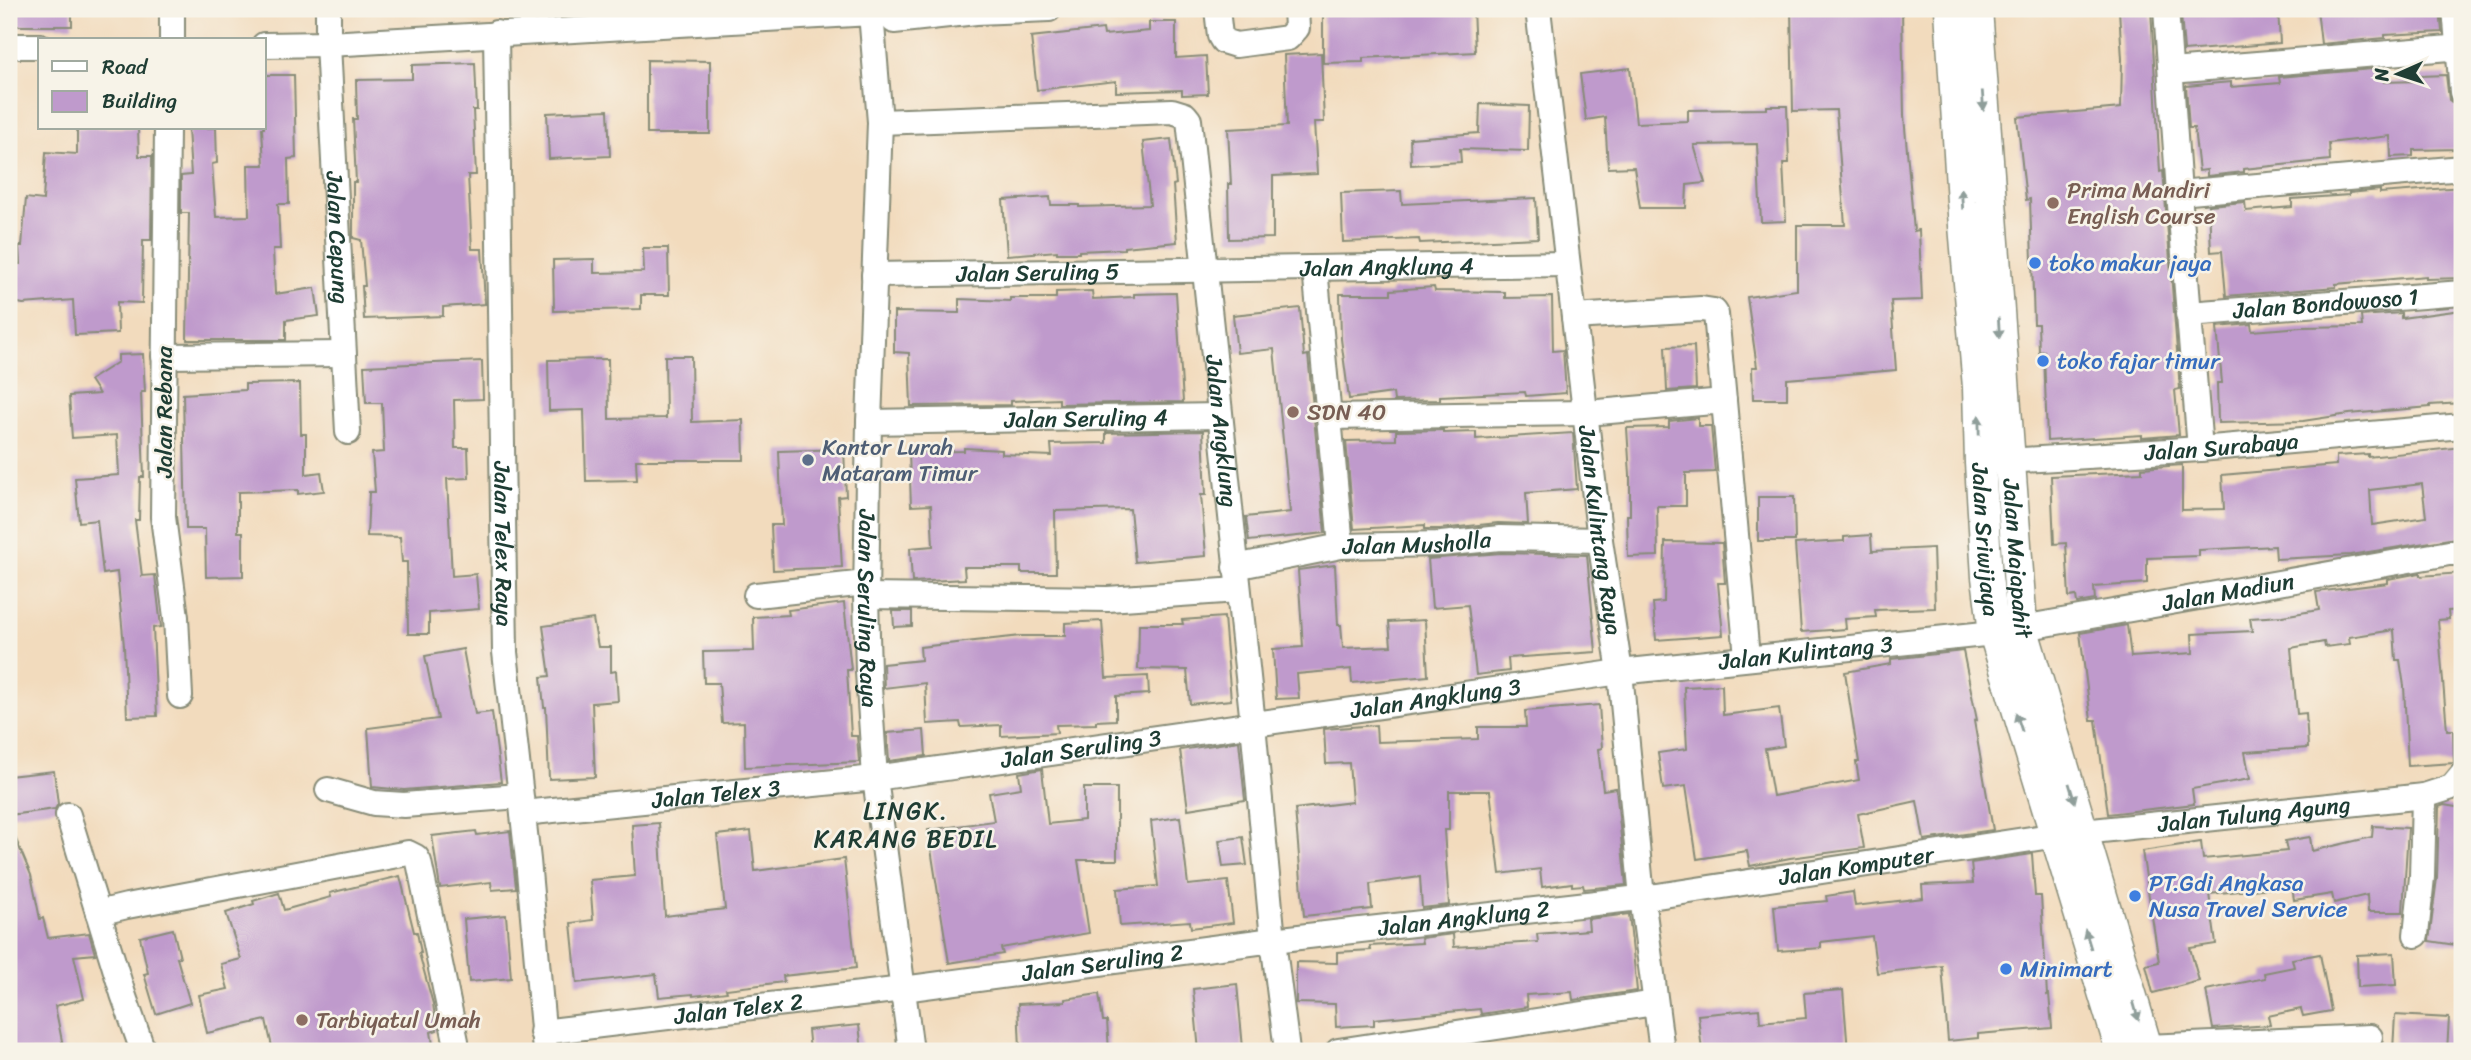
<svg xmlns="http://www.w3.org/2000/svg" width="2471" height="1060" viewBox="0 0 2471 1060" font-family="Sriracha,sans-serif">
<rect width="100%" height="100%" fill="#f7f3e8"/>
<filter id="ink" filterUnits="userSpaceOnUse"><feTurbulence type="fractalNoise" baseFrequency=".0143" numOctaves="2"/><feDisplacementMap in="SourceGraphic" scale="14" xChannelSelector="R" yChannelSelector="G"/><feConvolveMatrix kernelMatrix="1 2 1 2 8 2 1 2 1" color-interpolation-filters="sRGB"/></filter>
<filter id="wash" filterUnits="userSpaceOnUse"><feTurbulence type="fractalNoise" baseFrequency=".00686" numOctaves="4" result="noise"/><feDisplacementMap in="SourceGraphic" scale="28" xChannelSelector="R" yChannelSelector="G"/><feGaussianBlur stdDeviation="1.57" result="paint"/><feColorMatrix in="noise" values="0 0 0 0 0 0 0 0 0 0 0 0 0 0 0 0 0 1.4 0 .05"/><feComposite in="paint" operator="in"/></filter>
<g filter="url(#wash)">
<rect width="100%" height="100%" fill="#f2dbbd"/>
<g id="blocks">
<g fill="#bf9acc" fill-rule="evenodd">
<rect x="9" y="9" width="63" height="17"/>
<polygon points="1323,9 1473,9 1475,52 1363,58 1363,62 1323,63"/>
<polygon points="1791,9 1902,9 1904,116 1914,231 1919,230 1922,300 1891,301 1896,370 1787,379 1787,399 1753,399 1752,367 1757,367 1747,297 1797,290 1797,225 1845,225 1836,110 1793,111"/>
<polygon points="2151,9 2160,172 2163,171 2180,389 2175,390 2179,435 2142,438 2142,435 2047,441 2044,351 2039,352 2038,324 2034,324 2030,199 2026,200 2017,117 2121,108 2122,59 2119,10"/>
<polygon points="2235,9 2278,9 2280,43 2184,51 2181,14"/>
<polygon points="2317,9 2440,9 2442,32 2385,35 2385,38 2321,44"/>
<polygon points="1149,22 1176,22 1176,58 1206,56 1208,94 1182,95 1182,90 1116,92 1116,81 1037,90 1031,37 1103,29 1104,35 1149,31"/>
<polygon points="1321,53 1324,122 1314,122 1317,174 1273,176 1273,238 1229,239 1228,184 1231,184 1228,129 1287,126 1284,55"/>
<polygon points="647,60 710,61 710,134 647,134"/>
<polygon points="475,63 477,110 473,110 476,175 468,175 472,249 482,249 485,304 443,307 443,316 364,319 362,286 365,286 361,240 353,238 353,182 356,182 353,119 357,119 356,80 412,79 412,65"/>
<polygon points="1630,68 1636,123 1688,121 1688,110 1767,109 1767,106 1787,106 1789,163 1783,163 1786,221 1761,222 1757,144 1694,145 1705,183 1687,185 1686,208 1640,208 1634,167 1608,168 1605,117 1586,120 1580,74"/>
<polygon points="2384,68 2384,82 2420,81 2420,76 2446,75 2449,100 2457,106 2459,149 2413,150 2413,156 2391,157 2390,136 2329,143 2330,160 2244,169 2244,172 2207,176 2207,170 2199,171 2194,128 2189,128 2186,86 2231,82 2231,87 2280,83 2279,77"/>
<polygon points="264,75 294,75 296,158 288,159 289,204 278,204 280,249 273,249 275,294 315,288 319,316 286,320 286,340 187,340 189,213 181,213 181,176 191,175 188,128 216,128 217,163 212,164 216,217 249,216 248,165 264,165 262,128 264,128"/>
<polygon points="1480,104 1529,106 1528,151 1460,149 1461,162 1411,165 1410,138 1479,133"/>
<polygon points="608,110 610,156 549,159 547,113"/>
<polygon points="77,128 138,128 139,156 152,156 151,240 143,240 142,303 117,302 118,333 75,335 73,300 23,304 9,301 9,264 20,264 19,246 22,246 26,198 43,200 46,152 77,154"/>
<polygon points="1171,139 1176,184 1173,185 1177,242 1124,247 1124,249 1079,251 1079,253 1057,253 1057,251 1007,255 1003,200 1050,197 1051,205 1079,205 1079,207 1150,205 1143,142"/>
<polygon points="2462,187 2462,278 2426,279 2426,276 2336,284 2336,287 2226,296 2222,251 2211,252 2209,205 2245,202 2246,211 2292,207 2292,199 2349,195 2349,193 2380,190 2380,193"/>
<polygon points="1401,191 1402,204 1536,198 1538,238 1420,243 1419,239 1343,242 1341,193"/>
<polygon points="643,248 668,248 669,295 641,295 641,309 554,311 553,260 594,259 594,273 644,272"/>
<polygon points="1434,287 1435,291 1505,292 1505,298 1552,297 1553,351 1563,350 1566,393 1526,396 1525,392 1440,396 1440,400 1394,401 1393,393 1349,399 1341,339 1340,294 1391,294 1391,290"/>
<polygon points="1092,291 1093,299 1134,297 1134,294 1176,293 1183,402 1059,404 1059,399 1011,401 1011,405 911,406 909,353 894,352 894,312 959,313 959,299 1010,301 1010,298 1056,298 1056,292"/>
<polygon points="1300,308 1304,356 1308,355 1325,533 1249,541 1246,517 1290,512 1274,349 1237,353 1233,315"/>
<polygon points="2462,310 2462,403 2430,405 2430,407 2349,414 2303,421 2218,423 2217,383 2222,383 2217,327 2251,324 2252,331 2301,327 2362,326 2361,316 2401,313 2401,318"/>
<polygon points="1694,346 1696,389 1667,391 1665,347"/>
<polygon points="143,354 145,392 141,392 144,477 140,477 139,520 135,520 142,576 155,575 161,627 153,628 157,716 127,717 124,646 117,572 103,574 97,520 79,522 75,478 119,475 117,435 72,438 69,396 99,394 90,380 118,362 118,355"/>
<polygon points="665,356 691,356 692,422 743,420 744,460 636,460 637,480 586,481 584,410 549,411 548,360 608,359 609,419 666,418"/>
<polygon points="482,361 483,399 454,400 455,448 468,448 469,478 447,479 452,576 476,574 479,609 429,613 429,634 408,634 407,562 402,562 400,537 367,536 369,492 375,492 372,453 384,452 382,403 366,403 364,366"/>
<polygon points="300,383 301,434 306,434 306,474 321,472 324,491 298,494 298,490 238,492 238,532 243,532 243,576 206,577 205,529 186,529 183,394 245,390 245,384"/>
<polygon points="1698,418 1698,426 1711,426 1715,472 1686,473 1686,506 1657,506 1658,556 1628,557 1627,515 1630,515 1630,475 1627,428 1669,427 1669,421"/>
<polygon points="1443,430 1443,433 1476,432 1476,439 1573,433 1577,489 1526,493 1528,524 1498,523 1440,529 1425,529 1425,525 1354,529 1346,441 1396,440 1396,431"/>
<polygon points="1203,431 1206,495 1201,495 1206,556 1135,562 1130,509 1055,511 1056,573 1021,573 1021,567 964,567 965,579 912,582 910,548 933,546 931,505 911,506 909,452 964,451 964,448 1002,450 1002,454 1052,456 1051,444 1106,443 1106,433"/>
<path d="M2462,447V537L2350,555L2276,559L2275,546L2199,550V556L2147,558V583L2094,587L2095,600L2077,603L2076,596L2069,597L2066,543L2054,544L2051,476L2142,472V468L2182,465V510L2224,509L2222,475L2336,465V456L2368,454V457ZM2422,484L2426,517L2372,525L2370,490Z"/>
<polygon points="844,449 846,496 838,497 842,567 773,570 771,525 782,525 779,451"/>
<polygon points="1758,497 1794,497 1795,541 1758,541"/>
<polygon points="1871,535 1872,551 1933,548 1935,608 1875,610 1876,617 1845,619 1846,629 1801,632 1795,544 1844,541 1844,537"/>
<polygon points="1665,542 1722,543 1725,583 1718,583 1723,635 1656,640 1653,603 1664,602"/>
<polygon points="1501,553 1587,555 1596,652 1508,658 1509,671 1476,675 1468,605 1432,608 1428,559"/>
<polygon points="1335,565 1338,625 1341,625 1343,648 1391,646 1389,622 1425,620 1428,676 1352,683 1351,669 1297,674 1299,698 1276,699 1273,649 1303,647 1298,570"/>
<polygon points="2420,573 2420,576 2462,573 2462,610 2448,611 2449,619 2438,620 2447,730 2453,730 2454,763 2408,766 2404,686 2400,660 2396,660 2394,630 2349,637 2350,644 2325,647 2324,642 2291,648 2297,714 2306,713 2308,748 2245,752 2250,779 2192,789 2194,804 2108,814 2096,720 2091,720 2080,633 2127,625 2131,657 2193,653 2192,634 2252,631 2250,618 2282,616 2319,610 2316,592 2388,583 2388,579"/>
<polygon points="844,603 851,670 847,670 851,736 857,736 859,762 745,767 744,722 722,723 719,683 704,683 703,652 754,651 753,617 789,615 788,610"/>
<polygon points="893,611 912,611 912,626 894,627"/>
<polygon points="1224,617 1231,700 1190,704 1187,670 1138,669 1139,624 1183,624 1182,620"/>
<polygon points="593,619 598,647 611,647 611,672 616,671 618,701 592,703 595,777 549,779 546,707 544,707 541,677 550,676 543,626"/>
<polygon points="1102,621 1106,678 1148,676 1149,694 1116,696 1116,720 1096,721 1096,724 1056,725 1057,733 1001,736 1001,725 961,727 960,722 927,724 925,683 884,688 883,664 921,660 920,647 1021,636 1065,636 1065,623"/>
<polygon points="463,649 475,714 492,712 501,782 404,790 372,787 368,728 438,719 425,656"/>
<polygon points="1963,651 1977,720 1974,721 1993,830 1924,840 1917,801 1858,814 1864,848 1790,858 1750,866 1747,851 1697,859 1686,786 1663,789 1658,753 1687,749 1684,687 1722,685 1723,715 1779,708 1784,746 1765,749 1773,796 1859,780 1856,762 1859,762 1845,672 1891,664 1891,659"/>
<polygon points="1599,705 1602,748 1598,749 1603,790 1616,788 1626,885 1584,889 1583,885 1572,886 1572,883 1542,887 1540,869 1500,874 1490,791 1449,791 1449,830 1444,830 1449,905 1422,908 1420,877 1370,884 1372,909 1304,916 1295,809 1352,802 1349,763 1326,764 1324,729 1376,725 1377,742 1478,739 1478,727 1526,727 1525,711"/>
<polygon points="924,730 926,756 889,761 887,733"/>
<polygon points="1239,741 1245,800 1188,809 1180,750"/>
<polygon points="1042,769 1048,824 1084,820 1084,788 1117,788 1117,860 1078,860 1089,933 1001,948 1003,954 949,963 928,830 994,821 989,793 1021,788 1019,773"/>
<polygon points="54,771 58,804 55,809 9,815 9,776"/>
<polygon points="2444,805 2462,808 2462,946 2429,941 2437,878 2439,807"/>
<polygon points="1180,817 1188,885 1228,881 1233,923 1191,928 1190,921 1120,926 1117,889 1158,886 1151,821"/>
<polygon points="9,823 31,875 40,919 43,918 48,938 89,933 95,954 74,956 84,999 55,1006 64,1051 11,1051 9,1043"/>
<polygon points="659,823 665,916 725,909 717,835 751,831 755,871 844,859 856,968 783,976 784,982 726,989 727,992 693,996 693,994 659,997 656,974 577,983 571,923 593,920 590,880 635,876 632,825"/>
<polygon points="2373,826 2408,828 2403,912 2368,912 2367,895 2334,903 2332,894 2294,900 2292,886 2209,894 2216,944 2190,948 2199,981 2153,993 2146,965 2159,962 2142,851 2201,842 2203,859 2287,851 2285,841 2310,837 2312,851 2372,837"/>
<polygon points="476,831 477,835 510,831 516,888 492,890 491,882 440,888 432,836"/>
<polygon points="1243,837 1247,865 1223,867 1219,840"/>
<polygon points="2032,854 2035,896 2041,896 2047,995 2049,994 2052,1028 1978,1034 1978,1038 1948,1041 1942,966 1877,973 1872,936 1821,942 1821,948 1778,951 1774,906 1827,901 1826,896 1853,892 1855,906 1923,898 1922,885 1973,883 1971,863"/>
<polygon points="400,876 414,932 417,932 421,953 419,953 433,1004 437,1030 431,1032 434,1051 273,1051 266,1020 207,1033 199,995 228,989 221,964 241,959 226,913 254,904 253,901 279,893 284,910 331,897 330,893"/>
<polygon points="1629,914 1637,991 1573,1000 1572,992 1526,995 1527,1007 1481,1014 1480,1009 1374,1019 1374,1025 1336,1027 1335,1004 1296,1003 1296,962 1337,963 1337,952 1371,950 1370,946 1422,943 1421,938 1453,934 1454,947 1538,942 1537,934 1589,930 1588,919"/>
<polygon points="506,915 511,978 469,982 464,919"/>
<polygon points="173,929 180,958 177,958 190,1003 156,1014 144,974 148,973 140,937"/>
<polygon points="2394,953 2396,985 2358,987 2357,955"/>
<polygon points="2320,954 2331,1011 2303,1016 2301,1009 2268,1016 2270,1025 2213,1029 2206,990 2265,978 2264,973 2294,967 2292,959"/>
<polygon points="1237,984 1243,1048 1199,1051 1193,989"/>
<polygon points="1843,990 1848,1051 1702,1051 1698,1015 1759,1009 1760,1022 1806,1018 1804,993"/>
<polygon points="1099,994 1103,1021 1107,1021 1109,1051 1048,1051 1048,1047 1020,1048 1018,1004 1065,1002 1065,999"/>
<polygon points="2395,1015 2449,1018 2447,1051 2393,1050"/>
<polygon points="859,1025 862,1051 810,1051 808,1030"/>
</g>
</g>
</g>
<g filter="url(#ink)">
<use href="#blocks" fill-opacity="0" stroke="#888c78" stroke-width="2"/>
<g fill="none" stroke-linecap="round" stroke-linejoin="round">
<defs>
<g id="minor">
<path id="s1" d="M328,9V44L348,432"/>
<polyline points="1217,9 1220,36 1223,41 1236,45 1288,38 1297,28 1296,9"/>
<path id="s2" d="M1538,9L1600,540L1620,672L1642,897L1662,1051"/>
<polyline points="2166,9 2179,193 2200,449"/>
<polyline points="2455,9 2462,92"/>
<polyline points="894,21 976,12 1049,9"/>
<path id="s3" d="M496,33L505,652L528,860L545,1051"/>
<polyline points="172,40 172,9"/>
<path id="s4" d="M264,45L328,44L871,13L880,122L869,422L866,596L868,672L875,778L911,1051"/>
<polyline points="9,46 40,46"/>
<polyline points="2171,71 2462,47"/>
<path id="s5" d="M880,122L1172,111L1185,115L1189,120L1253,724L1273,940L1287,1051"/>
<polyline points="167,128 163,517 176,617 180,696"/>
<polyline points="2179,193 2462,168"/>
<polyline points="1315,268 1341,546"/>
<path id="s6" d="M874,275L1567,264"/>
<path id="s7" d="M2188,314L2462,293"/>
<polyline points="1574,317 1701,309 1714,311 1716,314 1724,401"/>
<polyline points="164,356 343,354"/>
<polyline points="1329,417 1587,413 1724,401 1747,657"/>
<path id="s8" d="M869,422L1219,416"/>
<path id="s9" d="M1991,462L2200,449L2462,426"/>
<path id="s10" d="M1235,567L1341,546L1441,544L1500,538L1600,540"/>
<polyline points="756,595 866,583"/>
<polyline points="866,596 1108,599 1238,590"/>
<polyline points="328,790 374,803 404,805 520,796"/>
<path id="s11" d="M523,813L875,778L1620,672L1994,633L2449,553H2462"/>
<polyline points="68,815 123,994 143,1051"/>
<path id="s12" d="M2083,832L2424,796L2452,787L2462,775"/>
<polyline points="98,913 127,906 408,853 416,857 419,862 456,1041"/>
<polyline points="2416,935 2422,877 2424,796"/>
<path id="s13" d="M542,1032L903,989L1273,940L1657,896L2057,835"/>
<polyline points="2147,1047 2370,1037"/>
<polyline points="1338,1051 1655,1003"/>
</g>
<g id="major">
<path id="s14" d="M1950,9L1962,202L1978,387L1980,463L1987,577L1994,633L2121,1051"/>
<path id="s15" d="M1977,9L2022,627L2148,1051"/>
</g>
</defs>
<use href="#minor" stroke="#888c78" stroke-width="28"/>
<use href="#major" stroke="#888c78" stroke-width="33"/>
<use href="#minor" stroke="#fff" stroke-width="24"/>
<use href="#major" stroke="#fff" stroke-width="30"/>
</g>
<defs><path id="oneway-solid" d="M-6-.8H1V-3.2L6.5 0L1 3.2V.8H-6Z" transform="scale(1.75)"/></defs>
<g fill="#8f9e9a">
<use href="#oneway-solid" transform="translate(1983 101) rotate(86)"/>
<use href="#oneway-solid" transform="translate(1962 199) rotate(-94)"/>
<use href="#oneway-solid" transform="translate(1999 328) rotate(86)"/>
<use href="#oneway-solid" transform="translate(1979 425) rotate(-91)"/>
<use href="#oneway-solid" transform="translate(2019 722) rotate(-108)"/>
<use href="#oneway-solid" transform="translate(2072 793) rotate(73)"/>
<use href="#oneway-solid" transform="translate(2088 939) rotate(-107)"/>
<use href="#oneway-solid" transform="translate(2136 1011) rotate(74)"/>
</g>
</g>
<g fill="#8d6e63" stroke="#f7f3e8" stroke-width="2.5">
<circle cx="2053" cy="203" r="7"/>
<circle cx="1293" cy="412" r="7"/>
<circle cx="302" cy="1020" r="7"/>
</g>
<g fill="#3f7fe0" stroke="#f7f3e8" stroke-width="2.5">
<circle cx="2035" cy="263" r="7"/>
<circle cx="2043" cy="361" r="7"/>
<circle cx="2135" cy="896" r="7"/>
<circle cx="2006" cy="969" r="7"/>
</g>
<circle fill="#5c6f8a" stroke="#f7f3e8" stroke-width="2.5" cx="808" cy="460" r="7"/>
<g text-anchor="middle" stroke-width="5" stroke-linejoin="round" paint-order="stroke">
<g font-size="23" fill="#785e54" stroke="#f7f3e8" text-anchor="start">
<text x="2067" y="198">Prima Mandiri<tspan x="2067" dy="26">English Course</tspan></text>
<text x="1307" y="420">SDN 40</text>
<text x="316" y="1028">Tarbiyatul Umah</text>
</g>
<g font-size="23" fill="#1f3d34" stroke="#f7f3e8">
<text dy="8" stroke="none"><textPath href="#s1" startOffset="229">Jalan Cepung</textPath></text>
<text dy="8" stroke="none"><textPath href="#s6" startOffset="513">Jalan Angklung 4</textPath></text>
<text dy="8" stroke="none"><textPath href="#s6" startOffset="164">Jalan Seruling 5</textPath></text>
<text dy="8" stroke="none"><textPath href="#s7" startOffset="138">Jalan Bondowoso 1</textPath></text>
<text transform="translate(164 412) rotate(-90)" y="8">Jalan Rebana</text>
<text dy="8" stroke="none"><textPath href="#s8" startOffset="217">Jalan Seruling 4</textPath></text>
<text dy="8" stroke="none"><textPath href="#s5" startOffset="625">Jalan Angklung</textPath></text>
<text dy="8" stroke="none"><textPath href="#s9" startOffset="231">Jalan Surabaya</textPath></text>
<text dy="8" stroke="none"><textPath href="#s2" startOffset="525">Jalan Kulintang Raya</textPath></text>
<text dy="8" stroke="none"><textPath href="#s14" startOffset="532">Jalan Sriwijaya</textPath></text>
<text dy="8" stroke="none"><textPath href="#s3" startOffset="511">Jalan Telex Raya</textPath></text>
<text dy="8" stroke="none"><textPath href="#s10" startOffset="184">Jalan Musholla</textPath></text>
<text dy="8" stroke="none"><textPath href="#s15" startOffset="551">Jalan Majapahit</textPath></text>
<text dy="8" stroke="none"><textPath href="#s11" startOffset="1720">Jalan Madiun</textPath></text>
<text dy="8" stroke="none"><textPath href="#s4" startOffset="1204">Jalan Seruling Raya</textPath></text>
<text dy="8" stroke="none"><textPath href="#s11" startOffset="1293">Jalan Kulintang 3</textPath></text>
<text dy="8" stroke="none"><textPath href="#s11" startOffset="920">Jalan Angklung 3</textPath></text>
<text dy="8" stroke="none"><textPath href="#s11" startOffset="562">Jalan Seruling 3</textPath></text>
<text dy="8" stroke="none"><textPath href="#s11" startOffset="194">Jalan Telex 3</textPath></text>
<text dy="8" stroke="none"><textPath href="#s12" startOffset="172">Jalan Tulung Agung</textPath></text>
<text dy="8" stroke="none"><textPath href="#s13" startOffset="1325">Jalan Komputer</textPath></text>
<text dy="8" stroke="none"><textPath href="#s13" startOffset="929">Jalan Angklung 2</textPath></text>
<text dy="8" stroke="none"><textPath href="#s13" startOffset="565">Jalan Seruling 2</textPath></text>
<text dy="8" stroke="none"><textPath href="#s13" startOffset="198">Jalan Telex 2</textPath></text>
</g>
<g font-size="23" fill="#366cbe" stroke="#f7f3e8" text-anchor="start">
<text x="2049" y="271">toko makur jaya</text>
<text x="2057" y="369">toko fajar timur</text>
<text x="2149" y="891">PT.Gdi Angkasa<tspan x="2149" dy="26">Nusa Travel Service</tspan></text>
<text x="2020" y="977">Minimart</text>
</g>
<g font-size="23" fill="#4e5e75" stroke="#f7f3e8" text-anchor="start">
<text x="822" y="455">Kantor Lurah<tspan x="822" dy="26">Mataram Timur</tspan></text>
</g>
<g font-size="24" letter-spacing="2" fill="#1f3d34" stroke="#f7f3e8">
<text x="906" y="819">LINGK.<tspan x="906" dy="28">KARANG BEDIL</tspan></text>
</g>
</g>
<rect width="2471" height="1060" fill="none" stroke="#f7f3e8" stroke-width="35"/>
<rect x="38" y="38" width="228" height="91" fill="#f7f3e8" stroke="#a1aaa0" stroke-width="2"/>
<rect x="52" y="61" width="35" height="10" fill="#ffffff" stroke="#a1aaa0" stroke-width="2"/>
<text x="102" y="74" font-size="21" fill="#1f3d34">Road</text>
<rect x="52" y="91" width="35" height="21" fill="#bf9acc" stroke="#a1aaa0" stroke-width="2"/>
<text x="102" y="108" font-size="21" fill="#1f3d34">Building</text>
<g transform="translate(2398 74) rotate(267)" stroke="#f7f3e8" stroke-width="5" paint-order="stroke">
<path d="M0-5L12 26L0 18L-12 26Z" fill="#1f3d34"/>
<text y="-10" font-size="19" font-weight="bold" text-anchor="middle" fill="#1f3d34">N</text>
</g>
</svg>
